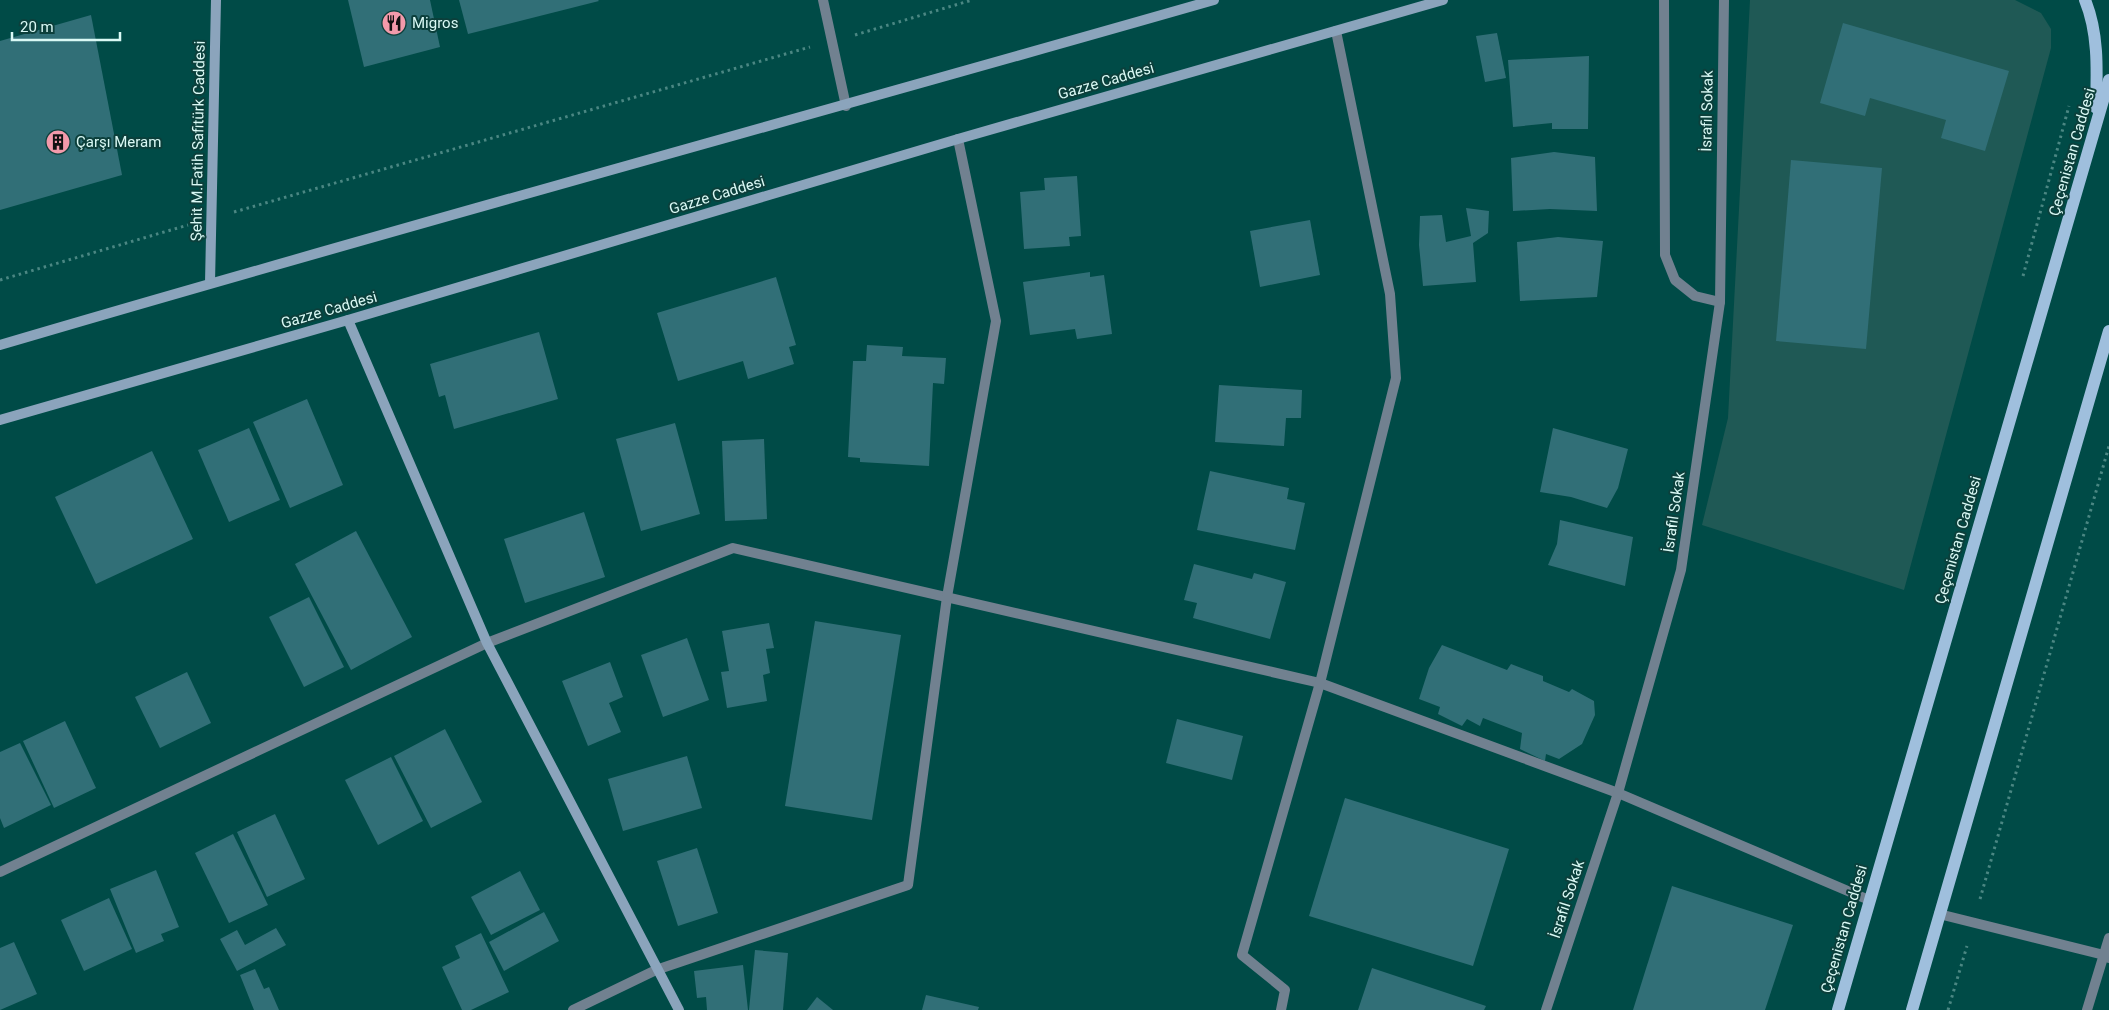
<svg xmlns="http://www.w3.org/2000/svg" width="2109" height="1010" viewBox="0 0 2109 1010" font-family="Roboto,sans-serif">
<rect width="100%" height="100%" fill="#004b47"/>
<polygon fill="#1f5955" points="1750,0 2015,0 2041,13 2051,29 2051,48 1904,590 1702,525 1728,418"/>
<g fill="#316f77">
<polygon points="348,0 430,0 440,47 364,67"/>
<polygon points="459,0 598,0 599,1 468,34"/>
<polygon points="91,15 122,175 0,210 0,41"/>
<polygon points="1843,23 2009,71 1985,151 1941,138 1946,120 1870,98 1865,116 1820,103"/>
<polygon points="1497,33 1506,78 1485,82 1476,36"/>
<polygon points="1589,56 1588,129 1552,129 1552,123 1513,127 1508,60"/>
<polygon points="1554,152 1595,157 1597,211 1550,209 1513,211 1511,158"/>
<polygon points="1791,160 1882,168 1866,349 1776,341"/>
<polygon points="1077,176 1081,236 1069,237 1070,246 1024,249 1020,192 1045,190 1044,178"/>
<polygon points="1466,208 1489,211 1488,233 1473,243 1476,282 1423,286 1419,245 1420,216 1442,215 1446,242 1471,236"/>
<polygon points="1310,220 1320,275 1260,287 1250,231"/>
<polygon points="1558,237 1603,241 1597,297 1520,301 1517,242"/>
<polygon points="1090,272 1090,277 1104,275 1112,334 1077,339 1075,329 1030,335 1023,282"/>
<polygon points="776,277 796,345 789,347 794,364 748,379 743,361 678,381 657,313"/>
<polygon points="539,332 558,399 454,429 445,395 439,397 430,364"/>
<polygon points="867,345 903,347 902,356 946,358 944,384 933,383 929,466 860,462 860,458 848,457 853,361 866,361"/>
<polygon points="1219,385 1302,390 1301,418 1286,418 1284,446 1215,442"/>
<polygon points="307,399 343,485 290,508 253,422"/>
<polygon points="675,423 700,514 641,531 616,439"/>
<polygon points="249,428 280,500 229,522 198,450"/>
<polygon points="1553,428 1628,449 1618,488 1607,508 1571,497 1540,492"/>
<polygon points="764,439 767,519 725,521 722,441"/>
<polygon points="152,451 193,539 96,584 55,497"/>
<polygon points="1210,471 1289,488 1287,499 1305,503 1295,550 1197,530"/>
<polygon points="584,512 605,577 525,603 504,539"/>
<polygon points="1560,520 1633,537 1625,586 1548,565 1557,544"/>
<polygon points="356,531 412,637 351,670 295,564"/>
<polygon points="1194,564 1252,579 1254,573 1286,582 1270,639 1193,618 1197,603 1184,600"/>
<polygon points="309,597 344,667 304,687 269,617"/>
<polygon points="815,621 901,635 872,820 785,806"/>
<polygon points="769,623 774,648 766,649 770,673 763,675 767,701 727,708 721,672 729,671 722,631"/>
<polygon points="687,638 709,700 663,717 641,655"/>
<polygon points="1442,645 1507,670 1511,664 1543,676 1543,681 1569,692 1572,689 1594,701 1595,715 1582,744 1559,759 1546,754 1545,761 1520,749 1522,733 1483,718 1480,726 1467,719 1462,726 1438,714 1440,707 1419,699 1429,668"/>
<polygon points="610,662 623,697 609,703 621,732 588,746 562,681"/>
<polygon points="187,672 211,723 160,748 135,697"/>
<polygon points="1177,719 1243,736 1232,780 1166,763"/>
<polygon points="65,721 96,788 54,808 23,741"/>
<polygon points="445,729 482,802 431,828 394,756"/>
<polygon points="20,743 51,805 4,828 0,818 0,752"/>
<polygon points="687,756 702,808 623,831 608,779"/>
<polygon points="391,757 423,821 378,845 345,780"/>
<polygon points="1345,798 1509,849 1473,966 1309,916"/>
<polygon points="275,814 305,879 267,897 237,832"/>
<polygon points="233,834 268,905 229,923 195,853"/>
<polygon points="697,848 718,913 678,926 657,861"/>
<polygon points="156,870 179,927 161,934 164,941 136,953 110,889"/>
<polygon points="520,871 540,910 491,935 471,897"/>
<polygon points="1672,886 1793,925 1765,1010 1633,1010"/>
<polygon points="109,898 132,949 84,971 61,920"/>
<polygon points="544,912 559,941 504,971 489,942"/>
<polygon points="276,928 286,945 237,971 220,939 237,930 245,945"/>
<polygon points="481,933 509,992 471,1010 462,1010 442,967 460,958 455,946"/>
<polygon points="14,942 37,994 0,1010 0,948"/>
<polygon points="755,950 788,953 783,1010 749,1010"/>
<polygon points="743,965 748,1010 707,1010 706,997 697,998 694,971"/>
<polygon points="1372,968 1486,1006 1484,1010 1358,1010"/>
<polygon points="255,969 264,989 269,987 279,1010 254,1010 240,975"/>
<polygon points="926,995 979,1007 978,1010 922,1010"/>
<polygon points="817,997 833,1010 807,1010"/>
</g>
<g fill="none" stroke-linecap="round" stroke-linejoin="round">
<g stroke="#4b8783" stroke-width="3" stroke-dasharray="2.5 4" stroke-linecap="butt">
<polyline points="855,35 972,0"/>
<polyline points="234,212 810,47"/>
<polyline points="2023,276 2069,106"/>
<polyline points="0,280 188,225"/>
<polyline points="1980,899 2109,446"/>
<polyline points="1948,1010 1967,946"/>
</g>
<g stroke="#718190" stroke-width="10">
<polyline points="823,0 846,106"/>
<polyline points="1664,0 1665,255 1675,280 1695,296 1720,302"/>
<polyline points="0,872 487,643 733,548 1320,683 1618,793 1869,900"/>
<polyline points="1939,914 2104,955 2109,958"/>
<polyline points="573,1010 656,970 908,885 947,597 996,321 958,139"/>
<polyline points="1281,1010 1285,990 1242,955 1320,683 1396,378 1390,294 1336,31"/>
<polyline points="1546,1010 1618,793 1681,570 1720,302 1724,0"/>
<polyline points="2087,1010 2109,938"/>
</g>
<g stroke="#8ba4bc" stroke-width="10">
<polyline points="210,283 216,0"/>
<polyline points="348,320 487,643 679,1010"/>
<path d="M0,345C403,226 809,116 1214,0"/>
<polyline points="0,420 348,320 958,139 1443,0"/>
</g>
<g stroke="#9fbfdd" stroke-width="12">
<path d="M2085,0C2099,34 2097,72 2096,108"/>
<polyline points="1838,1010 2109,80"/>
<polyline points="1912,1010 2109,331"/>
</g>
</g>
<defs>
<symbol id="restaurant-disc" viewBox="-11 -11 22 22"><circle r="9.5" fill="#f39aab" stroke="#0c3f3b"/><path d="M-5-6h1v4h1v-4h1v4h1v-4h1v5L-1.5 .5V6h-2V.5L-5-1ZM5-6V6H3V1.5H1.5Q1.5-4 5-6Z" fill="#111"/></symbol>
<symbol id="building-disc" viewBox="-11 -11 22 22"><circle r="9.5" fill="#f39aab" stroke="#0c3f3b"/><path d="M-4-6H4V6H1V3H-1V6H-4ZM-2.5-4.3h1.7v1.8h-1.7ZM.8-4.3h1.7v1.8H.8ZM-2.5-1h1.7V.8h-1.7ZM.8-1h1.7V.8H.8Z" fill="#111"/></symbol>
</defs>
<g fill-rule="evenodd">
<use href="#restaurant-disc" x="380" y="9" width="28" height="28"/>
<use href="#building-disc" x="44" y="128" width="28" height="28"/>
</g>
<g text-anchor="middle" stroke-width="4" stroke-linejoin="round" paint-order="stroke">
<g font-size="15" fill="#daf9f5" stroke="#0c3f3b" text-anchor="start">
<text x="412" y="28">Migros</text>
<text x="76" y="147">Çarşı Meram</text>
</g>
<g font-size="15" fill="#daf9f5" stroke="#0c3f3b">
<text transform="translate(1106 81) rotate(-16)" y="5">Gazze Caddesi</text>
<text transform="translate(1707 111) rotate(-89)" y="5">İsrafil Sokak</text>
<text transform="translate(198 141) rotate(-89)" y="5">Şehit M.Fatih Safitürk Caddesi</text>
<text transform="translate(2072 152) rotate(-74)" y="5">Çeçenistan Caddesi</text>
<text transform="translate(717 195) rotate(-17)" y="5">Gazze Caddesi</text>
<text transform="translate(329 310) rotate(-16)" y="5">Gazze Caddesi</text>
<text transform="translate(1674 512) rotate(-82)" y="5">İsrafil Sokak</text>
<text transform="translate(1958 540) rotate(-74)" y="5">Çeçenistan Caddesi</text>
<text transform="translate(1567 899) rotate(-72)" y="5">İsrafil Sokak</text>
<text transform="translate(1844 929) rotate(-74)" y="5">Çeçenistan Caddesi</text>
</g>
</g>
<path d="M12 32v8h108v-8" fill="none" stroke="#daf9f5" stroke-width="2.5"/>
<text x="20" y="32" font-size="15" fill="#daf9f5" stroke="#0c3f3b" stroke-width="4" paint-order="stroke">20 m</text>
</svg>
